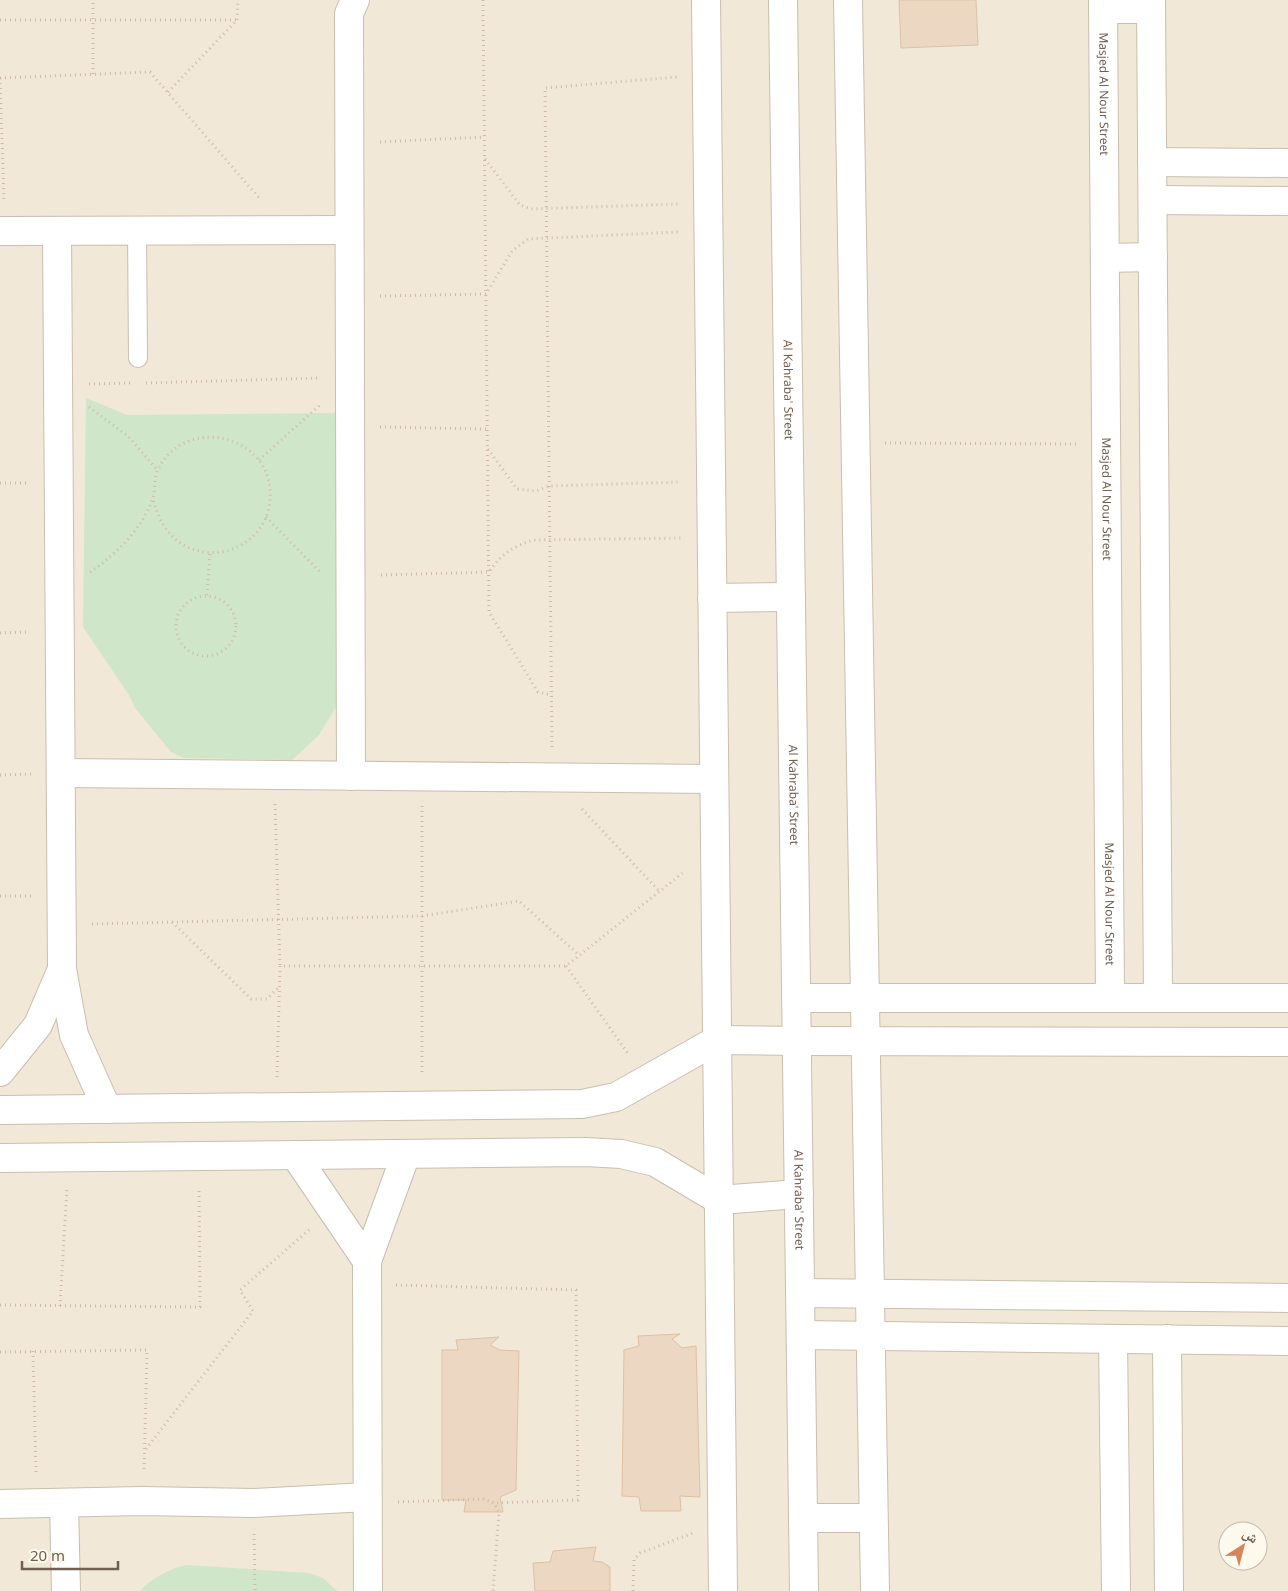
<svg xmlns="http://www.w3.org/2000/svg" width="1288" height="1591" viewBox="0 0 1288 1591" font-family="'Noto Sans','Noto Naskh Arabic',sans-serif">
<rect width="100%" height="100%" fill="#faf5e8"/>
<path fill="#f1e8d7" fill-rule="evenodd" d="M0,0H1288V1591H0ZM1228,1531H1258V1561H1228Z"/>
<g fill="#d0e6c8">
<polygon points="350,387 339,702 319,735 292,760 183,758 171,752 135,708 129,695 83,627 86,398 127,415 334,413"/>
<path d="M186,1565L309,1573L323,1578L337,1591H140C152,1578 169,1569 186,1565Z"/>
</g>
<g fill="#ecd8c2" stroke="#ddc1a5">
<polygon points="899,0 976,0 978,45 901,48"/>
<polygon points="680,1334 672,1339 682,1348 696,1346 700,1497 680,1496 681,1511 641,1511 639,1497 622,1496 624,1350 639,1346 638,1336"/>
<polygon points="499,1337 490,1345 500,1350 519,1351 516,1490 500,1497 503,1512 464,1512 466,1500 442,1500 442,1350 458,1350 456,1340"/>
<polygon points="596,1547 593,1561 602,1562 610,1567 610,1591 535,1591 533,1563 550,1562 553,1551"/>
</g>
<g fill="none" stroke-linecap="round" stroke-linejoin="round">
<defs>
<polyline id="service" points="137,230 138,358"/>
<g id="minor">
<polyline points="848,0 875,1591"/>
<path id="s1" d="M1103,0L1110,998"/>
<polyline points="1151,0 1158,998"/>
<polyline points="1103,9 1151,9"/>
<polyline points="1152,162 1288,163"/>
<polyline points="1153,200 1288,201"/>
<polyline points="0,231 349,230"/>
<polyline points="57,231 62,969 74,1035 107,1109"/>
<polyline points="1105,258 1153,257"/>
<polyline points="61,773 714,779"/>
<polyline points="351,776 349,14 355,0"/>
<polyline points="797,998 1288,998"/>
<polyline points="797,1041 1288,1042"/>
<polyline points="0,1072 38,1025 62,969"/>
<polyline points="0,1110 582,1104 616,1097 717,1040"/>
<polyline points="295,1155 367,1261"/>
<polyline points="0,1158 586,1152 621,1154 655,1162 719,1200"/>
<polyline points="800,1293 1288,1298"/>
<polyline points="801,1335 1288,1341"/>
<polyline points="1113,1339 1116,1591"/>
<polyline points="1167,1339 1169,1591"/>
<polyline points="64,1503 66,1591"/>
<polyline points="0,1504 142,1501 253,1503 367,1497"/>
<polyline points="368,1591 367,1261 406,1154"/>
</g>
<g id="tertiary">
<polyline points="706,0 723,1591"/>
<path id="s2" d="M783,0L804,1591"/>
<polyline points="712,598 791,597"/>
<polyline points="717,1040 797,1041"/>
<polyline points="719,1200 799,1194"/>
<polyline points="803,1518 873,1518"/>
</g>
</defs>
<use href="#service" stroke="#cbbeaf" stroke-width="20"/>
<use href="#minor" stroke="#cbbeaf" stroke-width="30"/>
<use href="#tertiary" stroke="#cbbeaf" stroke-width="30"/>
<g stroke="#d1bba6" stroke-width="3" stroke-dasharray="1 4" stroke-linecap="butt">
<polyline points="483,0 489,612 538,692 551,695"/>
<polyline points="0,20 237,20"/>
<polyline points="93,74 93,0"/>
<polyline points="0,78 150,72 260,199"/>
<polyline points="0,78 4,201"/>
<polyline points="168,92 237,20 238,0"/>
<polyline points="380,142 484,137"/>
<polyline points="485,159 520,205 531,209 678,204"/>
<polyline points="380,296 486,294 512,251 528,239 678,232"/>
<polyline points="146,383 320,378"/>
<polyline points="89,384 130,383"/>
<polyline points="89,407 128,436 158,471"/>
<polyline points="380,427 487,429"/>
<polyline points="885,443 1076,444"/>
<polyline points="488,449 517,489 536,491 549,486 680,482"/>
<polyline points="259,460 320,405"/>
<polyline points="0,483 29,483"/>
<polyline points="266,517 320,572"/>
<path d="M90,572C109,559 125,545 139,525C144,518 150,507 153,498C155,490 154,481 157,472C174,432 226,426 255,456C264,465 269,476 270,489C276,560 171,583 153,498"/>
<path d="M381,575L489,572C501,554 512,547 533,540L682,538"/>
<polyline points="207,595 210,553"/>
<circle cx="206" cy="626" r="30"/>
<polyline points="0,633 29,632"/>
<polyline points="552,747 545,88 677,77"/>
<polyline points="0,775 32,774"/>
<polyline points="275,804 280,966"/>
<polyline points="422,806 422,1075"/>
<polyline points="582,809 659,891"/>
<polyline points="0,896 32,896"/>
<polyline points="172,922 251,999 267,999 278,988"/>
<polyline points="92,924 422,916 519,901 579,955"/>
<polyline points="566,966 629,1055"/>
<polyline points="277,1077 280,966 566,966 685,871"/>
<polyline points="396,1285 576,1290 578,1500 494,1503"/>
<polyline points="0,1305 200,1307 199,1187"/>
<polyline points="60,1306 67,1187"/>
<polyline points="33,1351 36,1473"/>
<polyline points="0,1352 147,1350 144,1471"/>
<polyline points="146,1449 253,1311 240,1290 310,1229"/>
<polyline points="398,1502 483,1499 494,1503 499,1512 493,1591"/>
<polyline points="254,1534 255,1591"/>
<polyline points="633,1591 634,1560 640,1553 693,1533"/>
</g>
<use href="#service" stroke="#fff" stroke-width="18"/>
<use href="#minor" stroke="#fff" stroke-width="28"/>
<use href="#tertiary" stroke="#fff" stroke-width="28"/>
</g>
<g text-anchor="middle" stroke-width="4.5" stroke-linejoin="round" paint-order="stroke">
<g font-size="12" fill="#715f4f" stroke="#fdf9ed">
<text dy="4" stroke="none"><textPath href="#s1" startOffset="94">Masjed Al Nour Street</textPath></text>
<text dy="4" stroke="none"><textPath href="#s2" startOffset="390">Al Kahraba' Street</textPath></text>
<text dy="4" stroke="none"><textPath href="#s1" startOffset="499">Masjed Al Nour Street</textPath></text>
<text dy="4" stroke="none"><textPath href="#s2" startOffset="795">Al Kahraba' Street</textPath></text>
<text dy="4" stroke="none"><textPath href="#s1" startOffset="904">Masjed Al Nour Street</textPath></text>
<text dy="4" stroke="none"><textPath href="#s2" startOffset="1200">Al Kahraba' Street</textPath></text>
</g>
</g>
<g transform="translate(1243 1546) rotate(36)"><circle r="24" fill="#fdf9ed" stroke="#c5bbae"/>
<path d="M0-4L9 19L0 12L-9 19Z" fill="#d5855b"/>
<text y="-8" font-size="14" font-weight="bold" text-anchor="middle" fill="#715f4f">ش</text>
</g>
<path d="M22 1561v8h96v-8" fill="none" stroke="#715f4f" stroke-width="2.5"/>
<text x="30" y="1561" font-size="15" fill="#715f4f" stroke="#fdf9ed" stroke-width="4" paint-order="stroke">20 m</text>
</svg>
